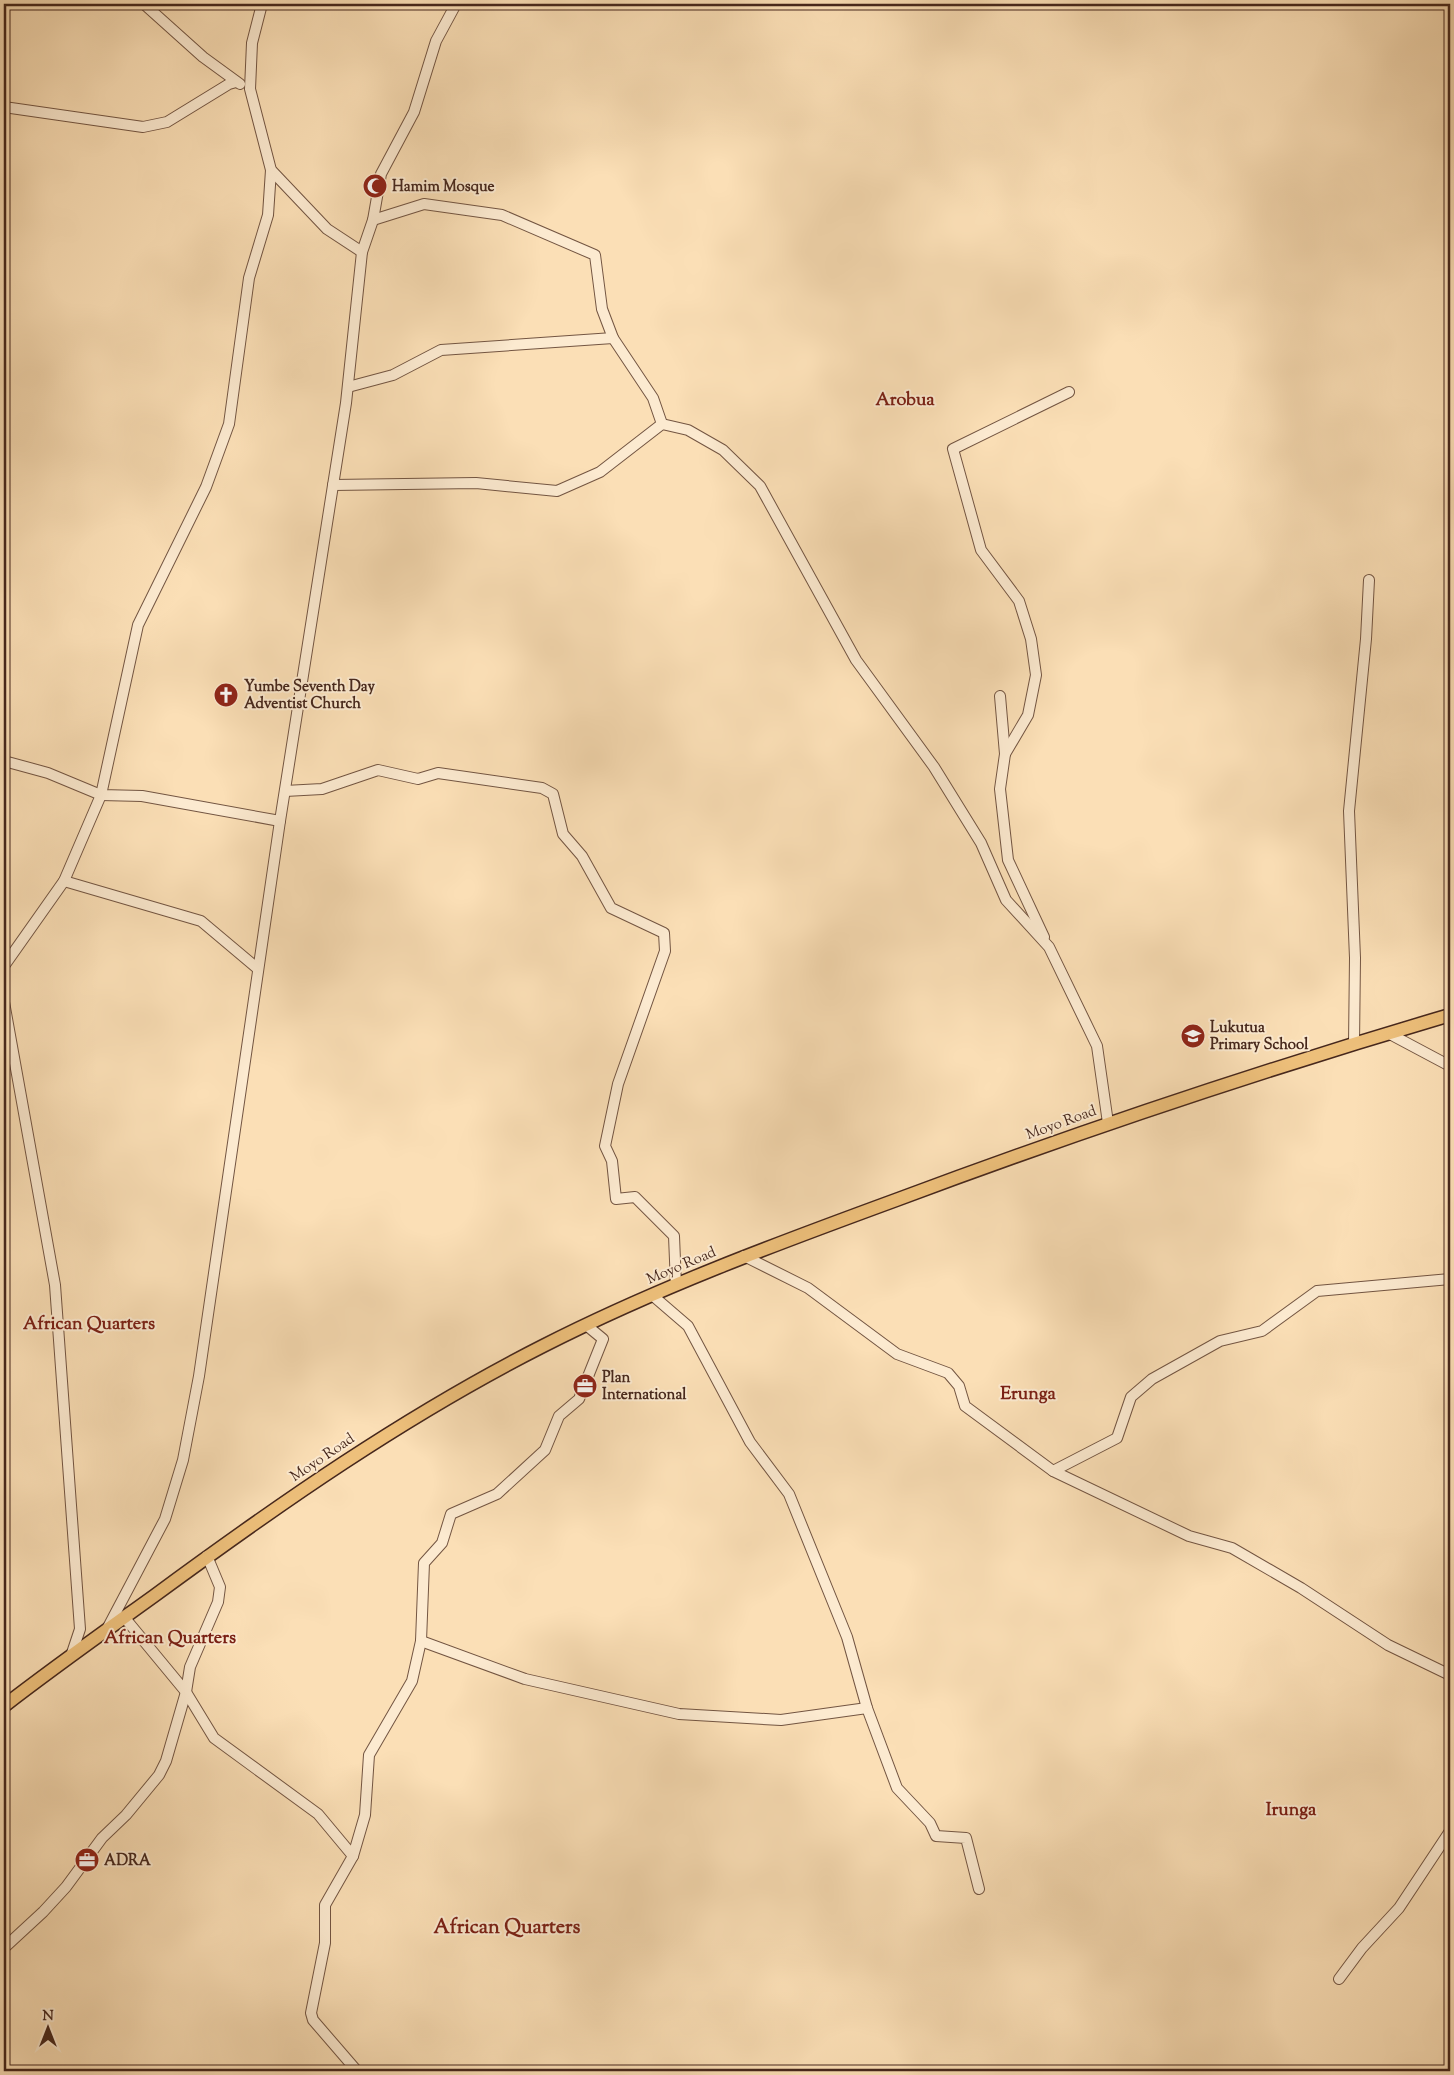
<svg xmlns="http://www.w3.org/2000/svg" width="1454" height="2075" viewBox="0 0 1454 2075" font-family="'Sorts Mill Goudy',serif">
<rect width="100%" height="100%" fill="#fbdfb6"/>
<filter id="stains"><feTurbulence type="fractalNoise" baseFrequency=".004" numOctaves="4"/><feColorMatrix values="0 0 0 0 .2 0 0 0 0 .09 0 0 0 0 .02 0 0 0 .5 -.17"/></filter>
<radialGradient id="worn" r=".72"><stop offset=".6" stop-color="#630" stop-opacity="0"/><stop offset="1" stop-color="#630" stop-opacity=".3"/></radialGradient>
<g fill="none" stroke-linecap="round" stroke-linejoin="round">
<defs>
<g id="minor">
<polyline points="144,4 203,57 240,84"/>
<polyline points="262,4 252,43 250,89 271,170 327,229 362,252"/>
<polyline points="4,107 143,127 167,122 229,84 236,82"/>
<polyline points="373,220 424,204 502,215 595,255 602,309 613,338 653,398 662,424"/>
<polyline points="348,387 393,375 441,350 613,338"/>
<polyline points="333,485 476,483 557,491 600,472 662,424 688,430 723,450 760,486 856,660 934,767 981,843 1006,900 1049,947 1097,1046 1108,1123"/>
<polyline points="1000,696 1005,754 1000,789 1008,860 1044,937"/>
<polyline points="1005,754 1028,715 1036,675 1031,639 1019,601 981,550 953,449 1069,392"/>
<polyline points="4,761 48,773 101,795 142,796 280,821"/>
<polyline points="285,791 322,789 378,770 418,779 438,773 542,788 553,794 563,834 582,856 611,908 664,933 665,951 618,1084 605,1146 612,1161 616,1199 635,1197 674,1236 676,1285"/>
<polyline points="64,881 201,921 258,969"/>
<polyline points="4,966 64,881 101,795 138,625 206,487 229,424 249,278 268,215 271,170"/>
<polyline points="4,1002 55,1285 80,1629 72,1653"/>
<polyline points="1388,1033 1450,1066"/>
<polyline points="1354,1044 1355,958 1349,811 1366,639 1369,580"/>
<polyline points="744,1256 808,1288 897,1354 948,1373 959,1386 965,1406 1053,1471 1189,1536 1232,1548 1301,1588 1388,1645 1450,1675"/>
<polyline points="652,1295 688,1326 750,1442 789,1494 847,1637 867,1708 897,1788 930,1823 936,1836 966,1838 979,1889"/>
<polyline points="1053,1471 1117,1438 1131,1397 1152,1379 1220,1341 1262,1331 1317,1291 1450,1279"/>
<polyline points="124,1617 186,1692 214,1738 318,1814 353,1856 325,1905 325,1943 311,2013 313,2020 357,2071"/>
<polyline points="107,1629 165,1519 183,1460 199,1376 280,821 346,403 362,252 373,220 381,174 414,112 436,41 456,4"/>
<polyline points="421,1641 525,1679 679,1714 781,1720 867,1708"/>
<polyline points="353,1856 365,1815 369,1755 412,1681 421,1641 424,1563 442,1543 451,1514 497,1494 545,1450 559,1416 579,1399 603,1339 586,1325"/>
<polyline points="4,1948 43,1912 66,1887 102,1838 126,1815 159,1775 166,1761 186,1692 190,1667 218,1602 220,1587 207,1556"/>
<polyline points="1339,1979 1362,1948 1399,1908 1450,1831"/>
</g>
<path id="major" d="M4,1706C53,1668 104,1632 154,1596C279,1504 405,1416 543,1346C657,1288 776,1244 896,1200C1078,1132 1263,1070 1450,1015"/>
</defs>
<use href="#minor" stroke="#735542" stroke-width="12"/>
<use href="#major" stroke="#46271c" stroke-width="15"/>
<use href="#minor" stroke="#fcead0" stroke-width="10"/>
<use href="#major" stroke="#eec07b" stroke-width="12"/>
</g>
<defs>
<symbol id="mosque-disc" viewBox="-11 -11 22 22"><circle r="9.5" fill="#8f2418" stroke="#fcead0"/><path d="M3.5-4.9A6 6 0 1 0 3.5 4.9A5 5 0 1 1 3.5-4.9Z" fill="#fff"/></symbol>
<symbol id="church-disc" viewBox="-11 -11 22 22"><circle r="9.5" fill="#8f2418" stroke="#fcead0"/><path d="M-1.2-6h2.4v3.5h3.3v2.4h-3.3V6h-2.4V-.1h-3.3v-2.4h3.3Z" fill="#fff"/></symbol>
<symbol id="school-disc" viewBox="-11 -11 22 22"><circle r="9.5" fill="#8f2418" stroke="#fcead0"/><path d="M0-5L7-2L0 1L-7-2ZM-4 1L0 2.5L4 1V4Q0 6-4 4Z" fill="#fff"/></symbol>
<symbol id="office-disc" viewBox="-11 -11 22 22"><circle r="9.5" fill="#8f2418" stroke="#fcead0"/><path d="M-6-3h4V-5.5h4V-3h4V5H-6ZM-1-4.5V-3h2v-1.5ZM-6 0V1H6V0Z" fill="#fff"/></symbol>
</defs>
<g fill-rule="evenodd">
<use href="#mosque-disc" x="361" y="172" width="28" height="28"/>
<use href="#church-disc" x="212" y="681" width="28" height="28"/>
<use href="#school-disc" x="1179" y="1022" width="28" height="28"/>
<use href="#office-disc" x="571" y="1372" width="28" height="28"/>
<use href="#office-disc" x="73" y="1846" width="28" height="28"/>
</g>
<g text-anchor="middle" stroke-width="4" stroke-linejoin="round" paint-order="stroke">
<g font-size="15" font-weight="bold" fill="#46271c" stroke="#fcead0" text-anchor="start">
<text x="392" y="191">Hamim Mosque</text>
<text x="244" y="691">Yumbe Seventh Day<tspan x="244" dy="17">Adventist Church</tspan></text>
<text x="1210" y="1032">Lukutua<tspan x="1210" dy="17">Primary School</tspan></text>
<text x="602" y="1382">Plan<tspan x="602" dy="17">International</tspan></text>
<text x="104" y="1865">ADRA</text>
</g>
<g font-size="15" fill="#46271c" stroke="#fcead0">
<text transform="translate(1061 1122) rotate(-20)" y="5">Moyo Road</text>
<text transform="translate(681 1265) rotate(-23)" y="5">Moyo Road</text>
<text transform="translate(322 1457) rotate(-34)" y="5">Moyo Road</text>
</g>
<g font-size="18" font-weight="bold" fill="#7a1f14" stroke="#fcead0">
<text x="905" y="405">Arobua</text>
<text x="89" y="1329">African Quarters</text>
<text x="1028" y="1399">Erunga</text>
<text x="170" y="1643">African Quarters</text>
<text x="1291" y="1815">Irunga</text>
</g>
<g font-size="20" font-weight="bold" fill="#7a1f14" stroke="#fcead0">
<text x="507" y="1933">African Quarters</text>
</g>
</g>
<rect width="1454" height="2075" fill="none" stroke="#fbdfb6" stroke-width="20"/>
<rect x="5" y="5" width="1444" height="2065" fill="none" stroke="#46271c" stroke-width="2.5"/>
<rect x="10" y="10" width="1434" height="2055" fill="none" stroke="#46271c"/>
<g transform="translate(48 2028)" stroke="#fcead0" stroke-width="4" paint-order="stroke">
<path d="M0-4L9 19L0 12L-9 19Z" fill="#46271c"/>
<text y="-8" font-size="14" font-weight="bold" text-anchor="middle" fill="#46271c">N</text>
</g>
<rect width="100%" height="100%" filter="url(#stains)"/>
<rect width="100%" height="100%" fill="url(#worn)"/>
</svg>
